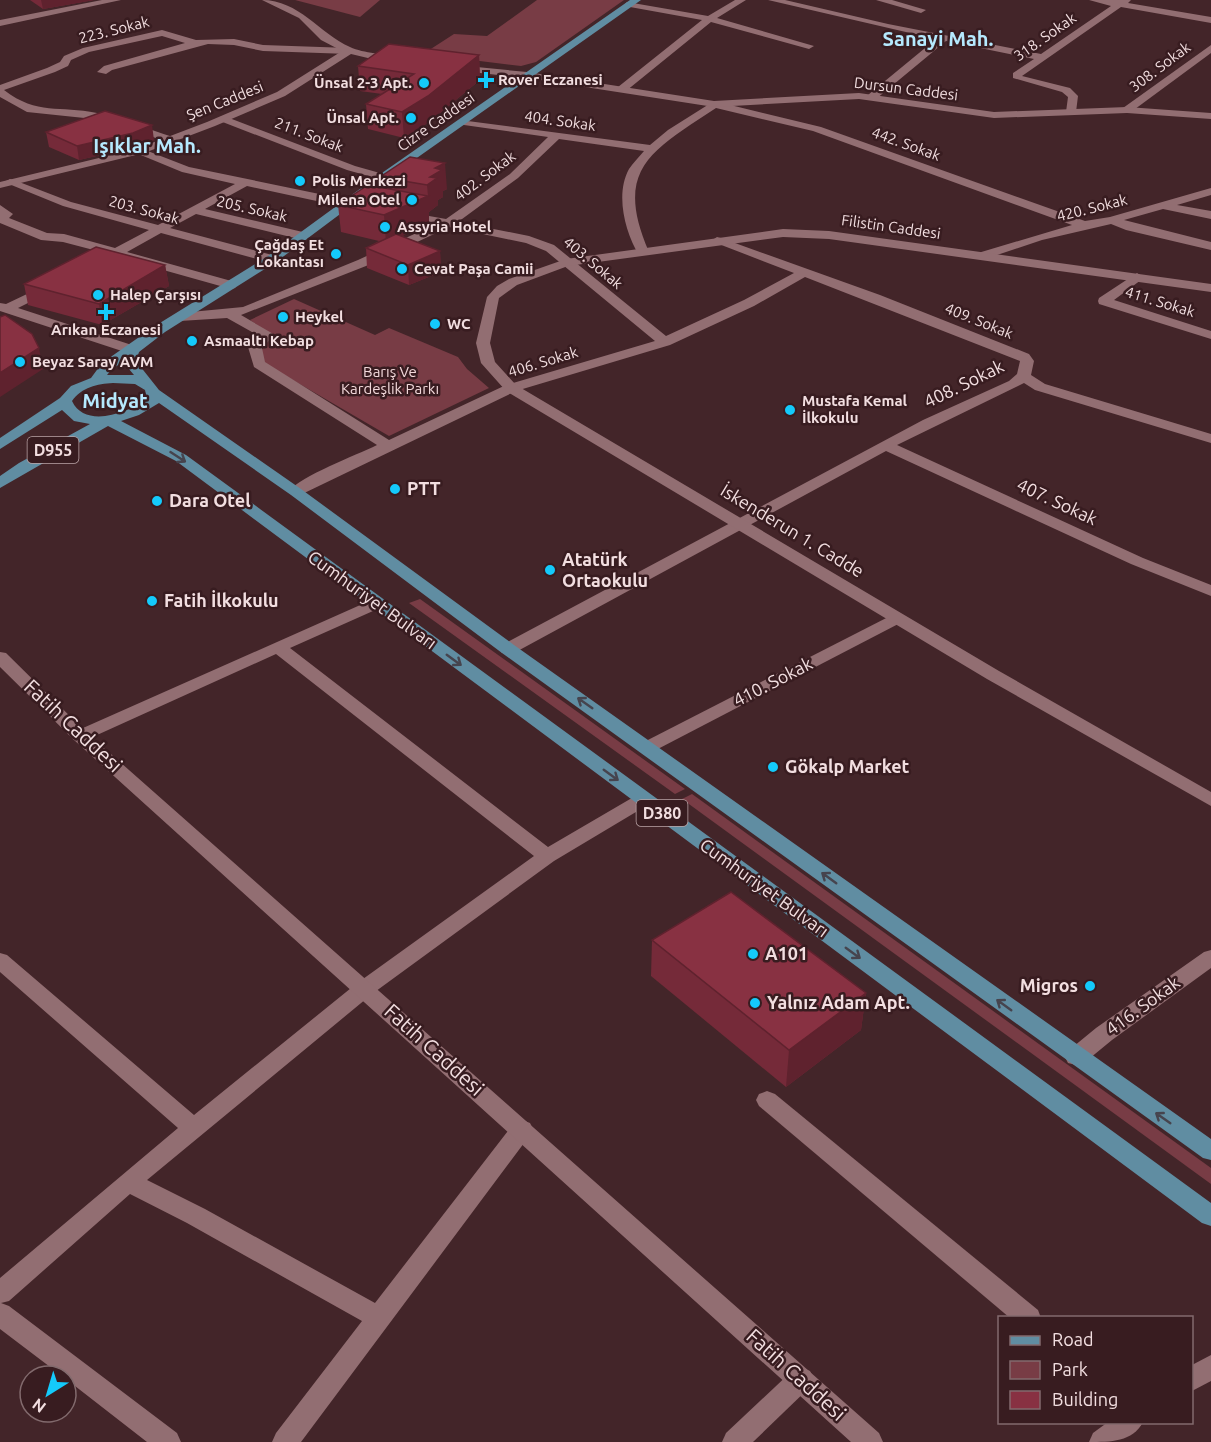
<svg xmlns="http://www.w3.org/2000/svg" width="1211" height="1442" viewBox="0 0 1211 1442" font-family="Ubuntu,sans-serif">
<rect width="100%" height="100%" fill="#432529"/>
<g fill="#783c45">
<polygon points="295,0 380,0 360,17"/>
<polygon points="537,0 624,0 536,62 521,66 423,54 454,34 487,36"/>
<polygon points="294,299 375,335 389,328 458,357 467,369 489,388 389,436 255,358 273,336 250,320"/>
<polygon points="420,599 685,789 675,794 409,603"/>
<polygon points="692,794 1211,1168 1211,1184 682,799"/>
</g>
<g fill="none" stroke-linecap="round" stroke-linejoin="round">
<g fill="#926e72" fill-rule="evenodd">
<polygon points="102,0 121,0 0,26 0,20"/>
<polygon points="735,0 746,0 717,18 814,46 809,49 711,22 626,91 618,91 618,87 702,20 630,7 625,4 627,2 708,16"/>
<polygon points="768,0 785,0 888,24 1041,54 1111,6 1089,0 1131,0 1128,3 1211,17 1211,23 1121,7 1022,76 1070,88 1078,96 1076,112 1071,115 1066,112 1068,97 1062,92 1013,78 1013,73 1034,59 946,41 876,99 868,99 868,95 936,39"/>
<polygon points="876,0 892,0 926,10 921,13"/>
<path d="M162,30L196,40L234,39L263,45L349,48L354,51L349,54L263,51L234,45L208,44L112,70L106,74L97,72L104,66L185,43L162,36L89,52L71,60L68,66L55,72L4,90C38,116 59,105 97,113C123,119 148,129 173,137L174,139L169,142L94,119L27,112L0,97V85L47,68L60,62L64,56L83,48Z"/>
<polygon points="1211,45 1211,53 1131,112 1123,112 1123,108"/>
<path d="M714,101L821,127L1085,221L1110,217L1211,188V195L1177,205L1211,211V219L1163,209L1124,220L1211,242V250L1126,230L1111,224L1042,240L982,260L976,256L978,253L1072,225L813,131L716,108C651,151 613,169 649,252L647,255H639C625,232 615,194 629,169C633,163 639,157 644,151L559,139L518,178L458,222L529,236L554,245L666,336L744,300L794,273L711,241L717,237L721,238L880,295L1029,354L1034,361L1031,375L1045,384L1211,434V443L1035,390L1024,383L897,445L1143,558L1211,585V596L1131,564L886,451L514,653H502L499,649L502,645L923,420L1009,381L1017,374L1020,361L805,277L754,306L670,345L516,391L296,497L288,492C302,475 355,456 377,445L254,367L248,347L259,336L227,318L180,321L173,317L180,313L243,307L358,260L436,224L401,217V211L446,219L510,174L548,137L464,125L460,124V120L650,145L668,130ZM449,227L526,243L546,251L655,341L506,385L389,440L265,362L262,348L275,335L241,315L366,266Z"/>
<polygon points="224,116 355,166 387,175 389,177 383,180 347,170 220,121 220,117"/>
<polygon points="140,148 189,167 363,203 369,207 363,211 247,186 205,209 307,233 307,239 303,240 196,214 170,228 276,256 278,259 276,262 268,262 161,233 127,252 235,282 237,285 235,288 231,289 117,257 101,266 93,266 91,263 105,253 63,242 41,240 0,223 0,205 13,214 9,218 47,233 64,234 115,248 149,230 63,206 4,182 10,179 14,180 71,202 158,225 235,184 182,172 136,153 134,151"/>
<polygon points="1137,273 1143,277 1141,280 1114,300 1211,331 1211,339 1099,304 1098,301 1099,298"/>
<polygon points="48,284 54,288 52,291 18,308 138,347 140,350 138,353 128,353 0,311 0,303 6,304"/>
<polygon points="376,598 382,599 384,603 382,607 290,648 548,847 637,795 651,795 653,799 651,803 554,861 372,994 147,1180 205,1209 375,1303 514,1123 522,1120 530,1123 533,1129 530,1135 301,1442 272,1442 276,1433 362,1321 187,1223 130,1194 9,1301 1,1303 9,1306 177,1433 181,1442 147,1442 66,1379 66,1376 62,1376 0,1329 0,1278 178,1128 0,972 0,953 7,955 194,1115 356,984 534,856 276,654 86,740 74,740 71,736 74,732"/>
<polygon points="898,612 906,617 904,621 654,751 642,751 639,747 642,743"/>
<polygon points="1211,950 1211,968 1112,1040 1084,1063 1076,1065 1068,1063 1065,1057 1068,1051 1096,1028 1204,952"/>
<polygon points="767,1091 775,1094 1038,1310 1041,1318 1010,1318 759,1106 756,1100 759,1094"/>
<polygon points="801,1367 810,1371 814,1379 810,1387 753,1442 722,1442 726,1433 792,1371"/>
</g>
<g fill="#926e72" fill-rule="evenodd">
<path d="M262,0C299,0 319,33 350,47C364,54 385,52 398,61L393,64L351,54L285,96L215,126L144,153L0,188V182L136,149L207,122L277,92L342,51L321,40L299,18Z"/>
<polygon points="456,65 527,72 714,101 859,93 994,112 1127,107 1211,113 1211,119 1127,113 994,118 859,99 714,107 527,78 452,70 452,66"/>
<polygon points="783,229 829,231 1211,284 1211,292 829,239 783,237 568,266 517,285 499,298 490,343 495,362 516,385 999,671 1211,792 1211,806 987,679 506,391 481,363 476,343 487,297 497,286 509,279 566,259"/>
<polygon points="0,652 6,653 86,732 879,1433 883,1442 851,1442 74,740 0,667"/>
<polygon points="1211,1355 1211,1381 1192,1391 1192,1365"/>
<path d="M1108,1422H1143C1133,1442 1110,1442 1089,1442L1093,1433Z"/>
</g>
<path fill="#608da2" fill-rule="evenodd" d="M630,0H641L387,179L276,262L165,332L139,352L136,361L159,390L301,489L514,645L1211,1139V1160L1203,1158L502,653L291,495L159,403L139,415L121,421L186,455L1211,1203V1226L1202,1223L176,461L108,426L0,488V476L19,463L90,424L74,421L62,410L0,449V438L60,398L71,386L91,378L102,363L155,326L268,256L379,175ZM123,362L134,375H107L112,369ZM113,383L135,384L145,390L147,399C128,413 85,429 72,401C82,387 97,384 113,383Z"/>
</g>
<g fill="#752a39">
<polygon points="30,0 94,0 43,9"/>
<polygon points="479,55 480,80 429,122 404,138 368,129 366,104 382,94 360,91 358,66"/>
<polygon points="46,132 154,140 135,147 79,160 49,147"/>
<polygon points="410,157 447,189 443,191 443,197 438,200 438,205 429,212 429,224 402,236 440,251 441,272 409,285 367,268 366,248 379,241 341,232 338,205 381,188 380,177"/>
<polygon points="165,265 169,286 102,325 28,305 24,284"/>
<polygon points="652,940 866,993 861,1030 786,1087 651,976"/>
</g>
<g fill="#5f222e">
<polygon points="41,0 94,0 43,9"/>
<polygon points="479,55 480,80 429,122 404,138 402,112"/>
<polygon points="152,125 154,140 135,147 79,160 77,146"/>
<polygon points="445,163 447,189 443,191 443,197 438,200 438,205 429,212 429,224 386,243 384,215 428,196 427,185 430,177 435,168"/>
<polygon points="440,251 441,272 409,285 408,265"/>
<polygon points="165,265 169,286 102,325 99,304"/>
<polygon points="39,348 43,369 0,397 0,373"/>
<polygon points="866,993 861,1030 786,1087 789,1050"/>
</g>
<g fill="#883142" stroke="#5f222e" stroke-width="1.5">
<polygon points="389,44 479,55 428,96 402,112 366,104 414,74 358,66"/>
<polygon points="105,111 152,125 133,133 77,146 46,132"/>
<polygon points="410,157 445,163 435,168 442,170 430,177 437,178 427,185 380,177"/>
<polygon points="368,185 428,196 384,215 338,205"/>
<polygon points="396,234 440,251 408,265 366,248"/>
<polygon points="96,247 165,265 99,304 24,284"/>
<polygon points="5,315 32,334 39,348 0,373 0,317"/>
<polygon points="731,892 866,993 789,1050 652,940"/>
</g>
<defs><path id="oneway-shaft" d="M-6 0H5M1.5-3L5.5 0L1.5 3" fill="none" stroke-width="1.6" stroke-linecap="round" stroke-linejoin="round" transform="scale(1.5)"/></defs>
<g stroke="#46444e">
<use href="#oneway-shaft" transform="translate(178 457) rotate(33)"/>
<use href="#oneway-shaft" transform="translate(454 660) rotate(36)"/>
<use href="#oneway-shaft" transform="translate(585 703) rotate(-145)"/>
<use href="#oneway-shaft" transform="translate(611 775) rotate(36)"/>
<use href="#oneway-shaft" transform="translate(829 878) rotate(-144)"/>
<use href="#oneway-shaft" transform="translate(853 953) rotate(36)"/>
<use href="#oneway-shaft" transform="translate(1004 1005) rotate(-144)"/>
<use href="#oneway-shaft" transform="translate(1163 1118) rotate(-145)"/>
</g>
<g fill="#14cafb" stroke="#381c20" stroke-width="2">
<path d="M483 71h6v6h6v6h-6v6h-6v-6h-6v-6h6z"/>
<circle cx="424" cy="83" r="6"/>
<circle cx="411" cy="118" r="6"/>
<circle cx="300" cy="181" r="6"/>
<circle cx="412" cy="200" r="6"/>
<circle cx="385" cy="227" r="6"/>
<circle cx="336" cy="254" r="6"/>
<circle cx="402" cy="269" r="6"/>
<circle cx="98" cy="295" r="6"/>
<path d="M103 303h6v6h6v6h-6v6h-6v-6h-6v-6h6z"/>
<circle cx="283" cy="317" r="6"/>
<circle cx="435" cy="324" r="6"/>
<circle cx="192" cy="341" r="6"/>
<circle cx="20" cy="362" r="6"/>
<circle cx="790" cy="410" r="6"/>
<circle cx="395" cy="489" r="6"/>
<circle cx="157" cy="501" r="6"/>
<circle cx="550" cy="570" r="6"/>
<circle cx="152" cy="601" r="6"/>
<circle cx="773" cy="767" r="6"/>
<circle cx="753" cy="954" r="6"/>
<circle cx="1090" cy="986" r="6"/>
<circle cx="755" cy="1003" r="6"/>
</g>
<g text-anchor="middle" stroke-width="5" stroke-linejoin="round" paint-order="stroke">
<g font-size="15" fill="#f2dee0" stroke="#381c20">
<text transform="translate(114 30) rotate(-14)" y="5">223. Sokak</text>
<text transform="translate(1045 37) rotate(-35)" y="5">318. Sokak</text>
<text transform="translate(1160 67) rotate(-37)" y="5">308. Sokak</text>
<text transform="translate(906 89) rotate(7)" y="5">Dursun Caddesi</text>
<text transform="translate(225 101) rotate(-22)" y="5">Şen Caddesi</text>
<text transform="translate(560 121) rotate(8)" y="5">404. Sokak</text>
<text transform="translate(436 122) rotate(-35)" y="5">Cizre Caddesi</text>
<text transform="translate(309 135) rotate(21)" y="5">211. Sokak</text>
<text transform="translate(906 144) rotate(20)" y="5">442. Sokak</text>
<text transform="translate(485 176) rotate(-37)" y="5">402. Sokak</text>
<text transform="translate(1092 208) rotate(-14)" y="5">420. Sokak</text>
<text transform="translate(252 209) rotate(13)" y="5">205. Sokak</text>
<text transform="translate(144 210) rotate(15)" y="5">203. Sokak</text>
<text transform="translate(891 227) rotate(8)" y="5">Filistin Caddesi</text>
<text transform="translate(593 263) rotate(40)" y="5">403. Sokak</text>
<text transform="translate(1160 302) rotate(17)" y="5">411. Sokak</text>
<text transform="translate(979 321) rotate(22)" y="5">409. Sokak</text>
<text transform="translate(543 362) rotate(-17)" y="5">406. Sokak</text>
</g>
<g font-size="15" font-weight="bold" fill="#f2dee0" stroke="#381c20" text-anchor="start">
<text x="498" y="85">Rover Eczanesi</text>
<text x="412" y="88" text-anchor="end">Ünsal 2-3 Apt.</text>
<text x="399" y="123" text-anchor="end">Ünsal Apt.</text>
<text x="312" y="186">Polis Merkezi</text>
<text x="400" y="205" text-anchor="end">Milena Otel</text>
<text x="397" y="232">Assyria Hotel</text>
<text x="324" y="250" text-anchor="end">Çağdaş Et<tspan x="324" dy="17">Lokantası</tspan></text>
<text x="414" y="274">Cevat Paşa Camii</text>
<text x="110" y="300">Halep Çarşısı</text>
<text x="295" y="322">Heykel</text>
<text x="447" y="329">WC</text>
<text x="106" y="335" text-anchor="middle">Arıkan Eczanesi</text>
<text x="204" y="346">Asmaaltı Kebap</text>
<text x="32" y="367">Beyaz Saray AVM</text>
<text x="802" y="406">Mustafa Kemal<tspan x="802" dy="17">İlkokulu</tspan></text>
</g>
<g font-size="15" fill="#f2d8da" stroke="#381c20">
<text x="390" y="377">Barış Ve<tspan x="390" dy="17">Kardeşlik Parkı</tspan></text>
</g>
<g fill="#381c20" stroke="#baa4a6" stroke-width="1.5">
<rect x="27.5" y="437" width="51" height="26" rx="4.5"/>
<rect x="636.5" y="800" width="51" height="26" rx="4.5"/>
</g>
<g font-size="16" font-weight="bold" fill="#f2dee0">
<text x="53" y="456">D955</text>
<text x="662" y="819">D380</text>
</g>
<g font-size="18" fill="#f2dee0" stroke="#381c20">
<text transform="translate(964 384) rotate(-26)" y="6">408. Sokak</text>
<text transform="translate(1057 502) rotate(25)" y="6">407. Sokak</text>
<text transform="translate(792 531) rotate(31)" y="6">İskenderun 1. Cadde</text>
<text transform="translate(372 600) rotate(36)" y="6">Cumhuriyet Bulvarı</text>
<text transform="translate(773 682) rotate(-27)" y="6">410. Sokak</text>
<text transform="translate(764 888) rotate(36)" y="6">Cumhuriyet Bulvarı</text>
<text transform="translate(1143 1006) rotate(-36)" y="6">416. Sokak</text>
</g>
<g font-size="18" font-weight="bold" fill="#f2dee0" stroke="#381c20" text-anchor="start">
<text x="407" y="495">PTT</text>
<text x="169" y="507">Dara Otel</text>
<text x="562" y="566">Atatürk<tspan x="562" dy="21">Ortaokulu</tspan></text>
<text x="164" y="607">Fatih İlkokulu</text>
<text x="785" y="773">Gökalp Market</text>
<text x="765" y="960">A101</text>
<text x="1078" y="992" text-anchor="end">Migros</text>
<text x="767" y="1009">Yalnız Adam Apt.</text>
</g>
<g font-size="20" font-weight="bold" fill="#b5e9fe" stroke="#381c20">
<text x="938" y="46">Sanayi Mah.</text>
<text x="147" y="153">Işıklar Mah.</text>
<text x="115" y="408">Midyat</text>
</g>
<g font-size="21" fill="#f2dee0" stroke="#381c20">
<text transform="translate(73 726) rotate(43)" y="7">Fatih Caddesi</text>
<text transform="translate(434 1050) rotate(42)" y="7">Fatih Caddesi</text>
<text transform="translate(796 1375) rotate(42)" y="7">Fatih Caddesi</text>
</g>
</g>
<rect x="998" y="1316" width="195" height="108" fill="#381c20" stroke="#826a6d" stroke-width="1.5"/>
<rect x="1010" y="1336" width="30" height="9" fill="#608da2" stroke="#826a6d" stroke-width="1.5"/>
<text x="1052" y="1346" font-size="18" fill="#f2dee0">Road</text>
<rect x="1010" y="1361" width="30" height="18" fill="#783c45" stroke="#826a6d" stroke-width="1.5"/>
<text x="1052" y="1376" font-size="18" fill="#f2dee0">Park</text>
<rect x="1010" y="1391" width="30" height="18" fill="#883142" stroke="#826a6d" stroke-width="1.5"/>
<text x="1052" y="1406" font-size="18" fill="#f2dee0">Building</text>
<g transform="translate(48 1394) rotate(217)"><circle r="28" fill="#381c20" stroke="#826a6d" stroke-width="1.5"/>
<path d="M0-4.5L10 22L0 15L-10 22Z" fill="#14cafb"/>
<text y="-9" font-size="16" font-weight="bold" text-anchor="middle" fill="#f2dee0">N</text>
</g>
</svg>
